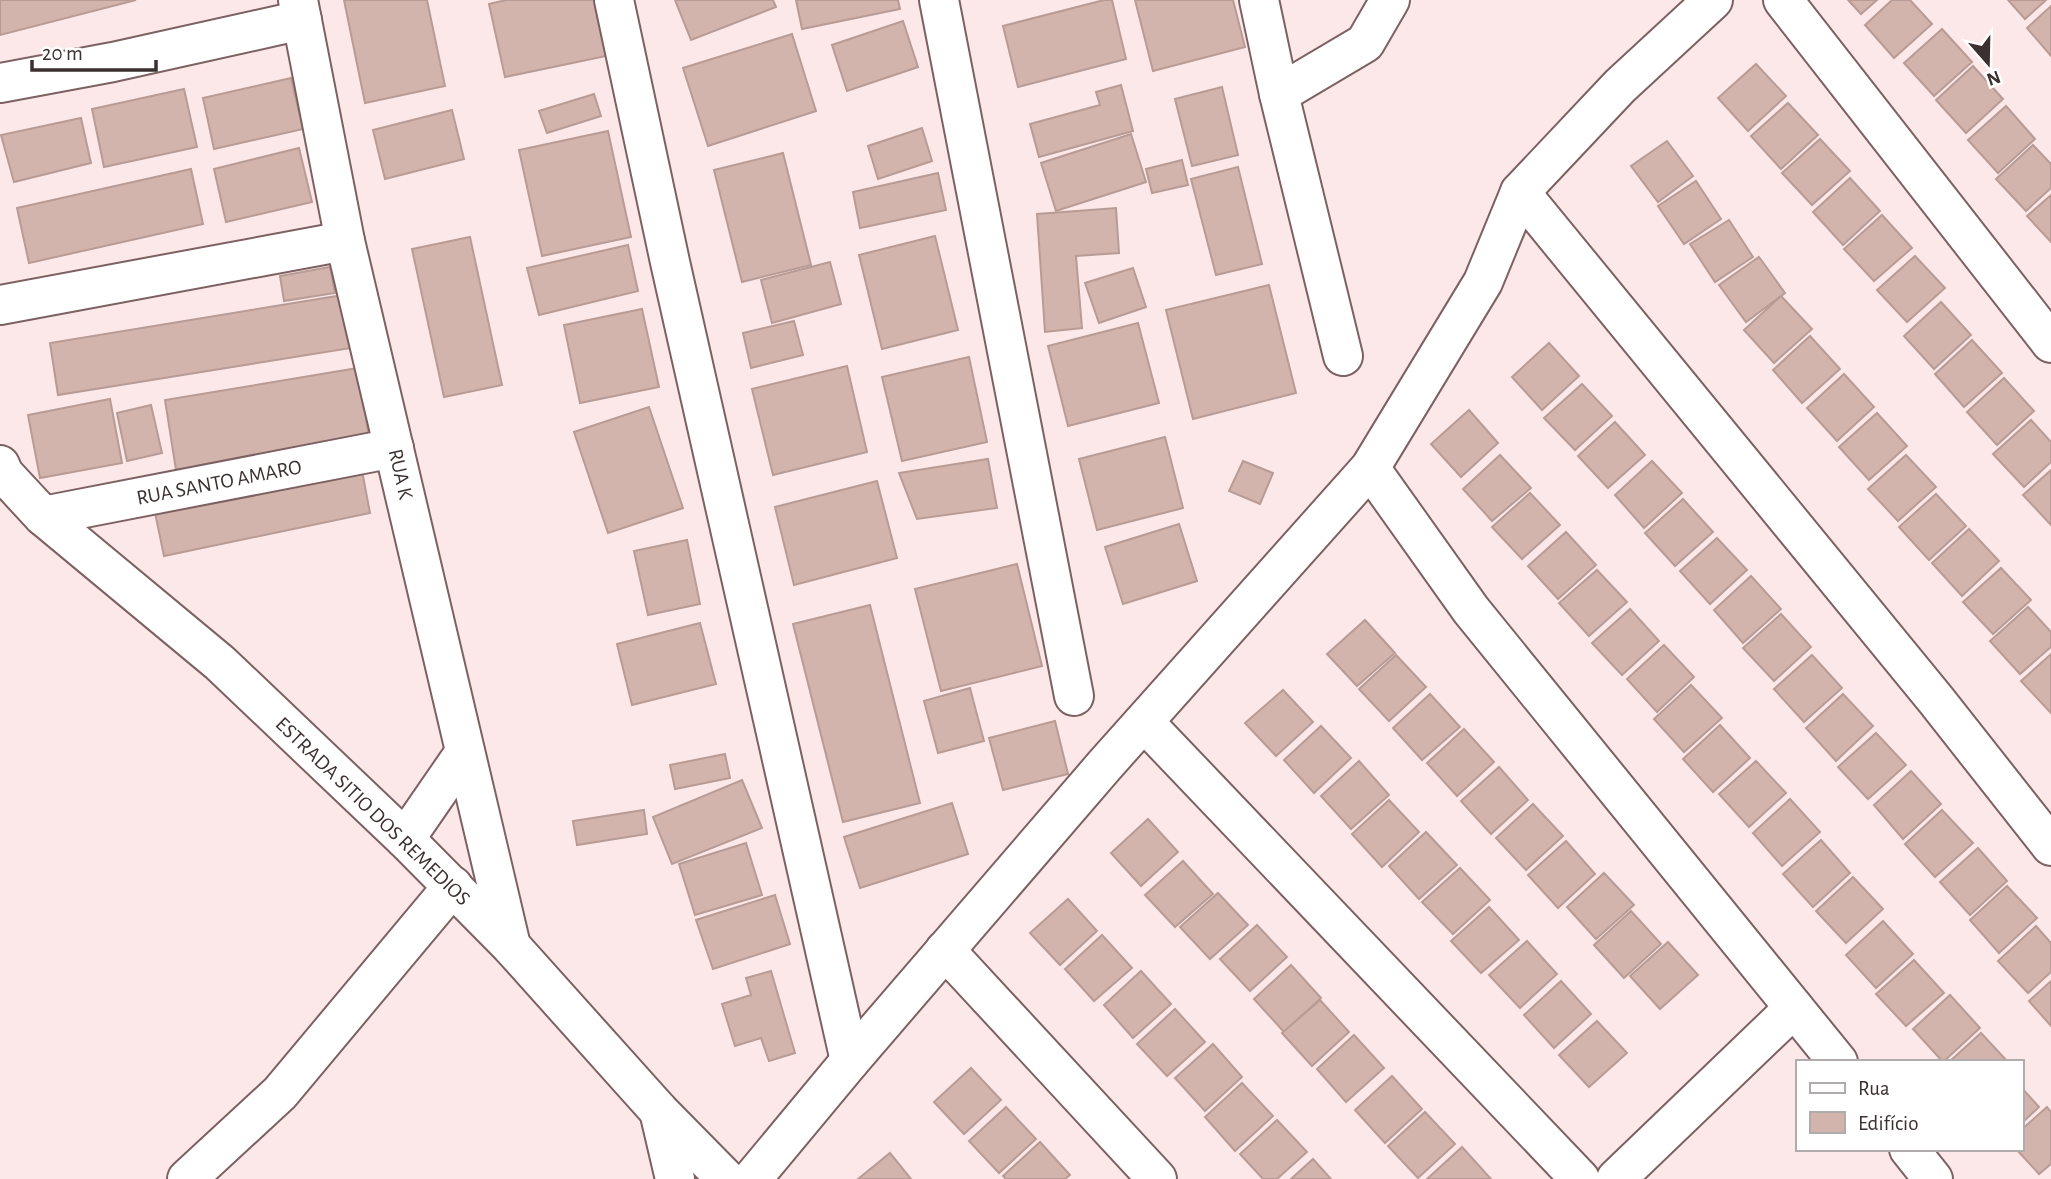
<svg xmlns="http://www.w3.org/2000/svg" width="2051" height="1179" viewBox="0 0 2051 1179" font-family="'Alegreya Sans',sans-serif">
<rect width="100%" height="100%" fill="#fce8e9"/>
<g fill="#d3b4ad" stroke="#b89b94" stroke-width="2">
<polygon points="0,0 136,0 0,35"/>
<polygon points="344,0 427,0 445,86 365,103"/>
<polygon points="506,0 595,0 606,56 505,77 489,4"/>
<polygon points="675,0 773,0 776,7 691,40"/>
<polygon points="796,0 898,0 900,9 802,29"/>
<polygon points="1104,0 1112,0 1126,59 1018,87 1003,26"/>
<polygon points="1135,0 1233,0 1245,47 1153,71"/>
<polygon points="1848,0 1877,0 1861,14"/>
<polygon points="1892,0 1910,0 1932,24 1894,58 1865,25"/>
<polygon points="2008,0 2046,0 2025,19"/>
<polygon points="2051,6 2051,56 2027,28"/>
<polygon points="903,21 918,67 847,91 832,45"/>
<polygon points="1942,29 1972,62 1934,96 1904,63"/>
<polygon points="792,34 816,111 708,146 683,68"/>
<polygon points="1756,64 1786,96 1748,131 1718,98"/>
<polygon points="1973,66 2003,99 1966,133 1936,100"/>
<polygon points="291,78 303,129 214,149 203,98"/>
<polygon points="1121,85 1133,131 1039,157 1030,124 1100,105 1096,92"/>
<polygon points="1222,87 1238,155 1192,166 1175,99"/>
<polygon points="184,89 197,147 104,167 92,109"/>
<polygon points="594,94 601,116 547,133 539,111"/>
<polygon points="1788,103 1818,135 1781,169 1751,136"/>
<polygon points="2006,106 2035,139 1998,173 1968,140"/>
<polygon points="452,110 464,159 385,179 373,130"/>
<polygon points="81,118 91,163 14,182 1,135"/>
<polygon points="922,128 932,161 878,179 868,146"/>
<polygon points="608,131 631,237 542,256 519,150"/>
<polygon points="1131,134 1146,182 1056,211 1041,163"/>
<polygon points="1820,139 1850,171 1812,205 1782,173"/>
<polygon points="1667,141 1693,176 1658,202 1631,166"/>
<polygon points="2033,145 2051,164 2051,188 2026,211 1996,179"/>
<polygon points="299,148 312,202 226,222 214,169"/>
<polygon points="783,153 811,265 742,282 714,170"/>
<polygon points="1182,160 1188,185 1152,193 1146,169"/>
<polygon points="1238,167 1262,264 1216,275 1191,179"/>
<polygon points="191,169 203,224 29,263 17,208"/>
<polygon points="938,173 946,210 860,228 853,192"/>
<polygon points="1850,178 1880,211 1843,245 1813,212"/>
<polygon points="1696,181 1721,219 1684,244 1658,206"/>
<polygon points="2051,195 2051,242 2027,216"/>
<polygon points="1116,208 1119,253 1076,256 1082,328 1045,332 1037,214"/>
<polygon points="1882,215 1912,248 1874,281 1844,249"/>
<polygon points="1729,220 1753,257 1715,282 1690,244"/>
<polygon points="935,236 958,330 882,349 859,255"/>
<polygon points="470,237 502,385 444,397 412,249"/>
<polygon points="628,245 638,291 539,315 527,268"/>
<polygon points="1915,256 1945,288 1907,322 1877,290"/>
<polygon points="1759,257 1785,293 1746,322 1719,285"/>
<polygon points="830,262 841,304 772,323 761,280"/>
<polygon points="330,267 335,293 284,301 280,276"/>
<polygon points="1133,268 1146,307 1099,323 1085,283"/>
<polygon points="1269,285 1296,393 1193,419 1166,310"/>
<polygon points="343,295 351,348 58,395 50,343"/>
<polygon points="1781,296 1812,329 1774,363 1744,330"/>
<polygon points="1941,302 1971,335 1934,369 1904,336"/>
<polygon points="642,309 659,387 580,403 564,325"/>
<polygon points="794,321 803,355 751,368 743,333"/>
<polygon points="1138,323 1159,403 1068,426 1048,346"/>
<polygon points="1810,336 1840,369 1802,403 1773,370"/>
<polygon points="1972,340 2002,373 1964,407 1935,374"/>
<polygon points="1549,343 1579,376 1542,410 1512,377"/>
<polygon points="969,357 987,442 902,461 882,377"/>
<polygon points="847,366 867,452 773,475 752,389"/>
<polygon points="358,368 369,437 176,470 165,400"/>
<polygon points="1844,374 1874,407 1837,441 1807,408"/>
<polygon points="2004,378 2034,411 1997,445 1967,412"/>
<polygon points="1582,384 1612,416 1575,450 1544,418"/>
<polygon points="110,399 122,463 40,478 28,415"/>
<polygon points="151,405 162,453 127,461 117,413"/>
<polygon points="649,407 683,508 608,533 574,432"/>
<polygon points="1469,410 1498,443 1461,477 1431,444"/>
<polygon points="1877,413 1907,446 1869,480 1839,447"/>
<polygon points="2031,420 2051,442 2051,462 2024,487 1993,454"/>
<polygon points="1615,422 1645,455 1608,488 1578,456"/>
<polygon points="1165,437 1183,508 1097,530 1079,459"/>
<polygon points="1500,455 1531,488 1492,521 1463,489"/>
<polygon points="1906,455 1936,487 1898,521 1868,489"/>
<polygon points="988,459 997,508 917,519 899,473"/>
<polygon points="360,460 370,513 164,556 153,503"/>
<polygon points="1243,461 1273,473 1260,504 1229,491"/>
<polygon points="1652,461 1682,493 1644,528 1615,495"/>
<polygon points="2051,470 2051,525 2023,495"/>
<polygon points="877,481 897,558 794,585 775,507"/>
<polygon points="1530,493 1560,525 1522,559 1492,527"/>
<polygon points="1936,494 1966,526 1929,560 1899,527"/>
<polygon points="1683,499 1713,532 1675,566 1645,533"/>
<polygon points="1179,524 1197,581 1123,604 1105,547"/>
<polygon points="1969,529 1999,561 1962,596 1932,563"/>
<polygon points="1566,532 1596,565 1558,599 1528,566"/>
<polygon points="1717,538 1747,570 1710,604 1680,571"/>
<polygon points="687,540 700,604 648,615 634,551"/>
<polygon points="1017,564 1042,666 941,691 915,589"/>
<polygon points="2001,568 2031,600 1993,634 1963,602"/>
<polygon points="1597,570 1627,602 1589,636 1559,603"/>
<polygon points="1751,576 1781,609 1743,643 1714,610"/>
<polygon points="870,605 920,803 843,822 793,624"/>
<polygon points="2028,607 2051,632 2051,647 2020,674 1990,641"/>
<polygon points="1630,609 1659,641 1622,675 1592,643"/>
<polygon points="1781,614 1811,647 1774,681 1743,648"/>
<polygon points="1365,620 1395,653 1357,686 1327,654"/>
<polygon points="700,623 716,684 632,705 617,644"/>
<polygon points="1664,645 1694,677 1657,712 1627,679"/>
<polygon points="2051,654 2051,713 2021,681"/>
<polygon points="1396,655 1426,687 1389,721 1359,689"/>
<polygon points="1812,655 1842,688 1804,722 1774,689"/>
<polygon points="1691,685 1722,718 1684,752 1654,719"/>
<polygon points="970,688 984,741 938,753 924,701"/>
<polygon points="1283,690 1313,722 1276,756 1245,723"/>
<polygon points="1430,694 1460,727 1422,760 1393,728"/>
<polygon points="1843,694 1873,726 1836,761 1806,728"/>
<polygon points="1055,721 1068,774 1003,790 989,738"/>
<polygon points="1720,725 1750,758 1713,792 1683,759"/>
<polygon points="1321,726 1351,758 1314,793 1284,760"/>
<polygon points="1464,729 1494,762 1457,796 1427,763"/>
<polygon points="1876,733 1906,765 1868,799 1838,767"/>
<polygon points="725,754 730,778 675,789 670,765"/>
<polygon points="1359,761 1389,795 1351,829 1321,796"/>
<polygon points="1756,761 1786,793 1749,827 1719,794"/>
<polygon points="1499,767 1528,800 1491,834 1461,801"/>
<polygon points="1911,771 1941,804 1903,839 1874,805"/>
<polygon points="742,780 762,828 672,864 653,817"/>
<polygon points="1790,799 1820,832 1782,866 1753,833"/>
<polygon points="1389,800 1419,832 1382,867 1352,834"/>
<polygon points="952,803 968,854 860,888 844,837"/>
<polygon points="1533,804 1563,836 1526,870 1496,838"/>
<polygon points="644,810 647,834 577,845 573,821"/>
<polygon points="1942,810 1973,843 1935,877 1905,844"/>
<polygon points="1148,819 1178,852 1141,886 1111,853"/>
<polygon points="1426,832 1457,865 1419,899 1389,866"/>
<polygon points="1821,840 1850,873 1813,907 1783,874"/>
<polygon points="1566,841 1595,874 1558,908 1528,875"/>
<polygon points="746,843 762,895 695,915 679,864"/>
<polygon points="1978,848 2007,881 1970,915 1940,882"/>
<polygon points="1183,861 1213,894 1175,927 1145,895"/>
<polygon points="1460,868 1490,900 1453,934 1422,902"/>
<polygon points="1604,873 1634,905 1596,939 1567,907"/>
<polygon points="1853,877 1883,909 1846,943 1816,911"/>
<polygon points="2007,886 2037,918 1999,953 1970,920"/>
<polygon points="1218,893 1248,925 1210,959 1180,927"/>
<polygon points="775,895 790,944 713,969 696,920"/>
<polygon points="1068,899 1097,931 1060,965 1030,933"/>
<polygon points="1489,907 1519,940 1481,973 1451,941"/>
<polygon points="1631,911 1661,944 1624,978 1594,945"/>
<polygon points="1883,921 1913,954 1876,988 1846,955"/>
<polygon points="1257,925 1287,957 1250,991 1220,959"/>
<polygon points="2036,926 2051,943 2051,972 2028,993 1998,961"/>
<polygon points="1102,935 1132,968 1094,1001 1065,969"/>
<polygon points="1527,941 1557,974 1520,1008 1489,975"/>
<polygon points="1668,942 1698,975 1660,1009 1630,976"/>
<polygon points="1914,960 1944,993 1906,1026 1876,994"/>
<polygon points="1291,965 1321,998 1284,1032 1254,999"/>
<polygon points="771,971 795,1053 769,1061 761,1038 735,1046 722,1004 751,995 746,978"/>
<polygon points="1141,971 1171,1004 1133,1038 1104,1005"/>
<polygon points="1561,981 1591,1014 1554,1048 1524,1015"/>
<polygon points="2051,981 2051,1026 2029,1001"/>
<polygon points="1950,995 1980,1028 1943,1062 1913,1029"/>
<polygon points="1320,1000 1349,1032 1312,1066 1282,1033"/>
<polygon points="1175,1009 1205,1042 1167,1076 1137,1044"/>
<polygon points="1597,1021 1627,1053 1589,1087 1559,1055"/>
<polygon points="1981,1033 2008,1062 1949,1062"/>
<polygon points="1354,1035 1384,1068 1346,1102 1317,1069"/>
<polygon points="1213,1044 1242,1077 1205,1111 1175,1078"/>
<polygon points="971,1068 1001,1100 964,1134 934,1102"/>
<polygon points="1392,1076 1422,1109 1385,1143 1355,1110"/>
<polygon points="1242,1083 1273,1116 1235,1151 1205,1117"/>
<polygon points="2021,1087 2039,1107 2021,1124"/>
<polygon points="1006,1107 1036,1139 999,1173 969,1141"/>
<polygon points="2047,1107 2051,1112 2051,1164 2039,1174 2016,1149 2021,1149 2021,1130"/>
<polygon points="1425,1112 1455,1144 1418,1178 1388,1146"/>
<polygon points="1277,1120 1307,1152 1277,1179 1263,1179 1240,1154"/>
<polygon points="1040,1142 1070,1175 1065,1179 1006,1179 1003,1176"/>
<polygon points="1462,1147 1491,1179 1427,1179"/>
<polygon points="890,1153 911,1179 858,1179"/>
<polygon points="1313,1159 1331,1179 1291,1179"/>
</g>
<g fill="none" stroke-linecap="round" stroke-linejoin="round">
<defs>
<g id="minor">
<polyline points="298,0 345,241 511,946"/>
<polyline points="614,0 670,262 850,1061"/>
<polyline points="939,0 1074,696"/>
<polyline points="1259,0 1279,94 1343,356"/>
<polyline points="1783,0 2051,343"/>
<polyline points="0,83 113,62 302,20"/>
<polyline points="1279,94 1365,43 1390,0"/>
<polyline points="1520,192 1936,700 2051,846"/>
<polyline points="0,305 345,241"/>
<polyline points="0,465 4,474 43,516 220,663 405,839 511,946 659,1111 726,1179"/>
<polyline points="1370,468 1471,610 1838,1062"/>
<polyline points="43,516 394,448"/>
<polyline points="1144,722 1580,1179"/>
<polyline points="405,839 465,752"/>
<polyline points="945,950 1157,1179"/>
<polyline points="659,1111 675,1179"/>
<polyline points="1909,1149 1933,1179"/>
<polyline points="187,1179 280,1093 453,886"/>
<polyline points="752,1179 850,1061 1104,766 1370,468 1483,282 1520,192 1620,86 1713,0"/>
<polyline points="1616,1179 1794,1008"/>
</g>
</defs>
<use href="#minor" stroke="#7d6162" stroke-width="42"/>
<use href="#minor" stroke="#fff" stroke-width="38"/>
</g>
<g text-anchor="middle" stroke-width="6" stroke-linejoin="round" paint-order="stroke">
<g font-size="21" fill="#3b2f2f" stroke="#fff">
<text transform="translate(401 474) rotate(77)" y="7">RUA K</text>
<text transform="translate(219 482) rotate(-11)" y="7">RUA SANTO AMARO</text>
<text transform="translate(373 811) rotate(44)" y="7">ESTRADA SITIO DOS REMEDIOS</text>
</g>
</g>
<rect x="1796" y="1060" width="228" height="91" fill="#ffffff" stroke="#b1acac" stroke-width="2"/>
<rect x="1810" y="1083" width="35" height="10" fill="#ffffff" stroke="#b1acac" stroke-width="2"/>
<text x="1858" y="1095" font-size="21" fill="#3b2f2f">Rua</text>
<rect x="1810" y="1112" width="35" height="21" fill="#d3b4ad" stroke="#b1acac" stroke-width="2"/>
<text x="1858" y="1130" font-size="21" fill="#3b2f2f">Edifício</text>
<g transform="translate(1988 63) rotate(160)" stroke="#ffffff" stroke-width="5" paint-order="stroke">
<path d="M0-5L12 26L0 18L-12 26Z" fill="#3b2f2f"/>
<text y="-10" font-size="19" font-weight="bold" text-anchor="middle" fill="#3b2f2f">N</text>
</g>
<path d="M32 60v10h124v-10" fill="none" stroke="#3b2f2f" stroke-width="3.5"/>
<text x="42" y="60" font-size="21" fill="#3b2f2f" stroke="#ffffff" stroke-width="5" paint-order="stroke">20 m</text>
</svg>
